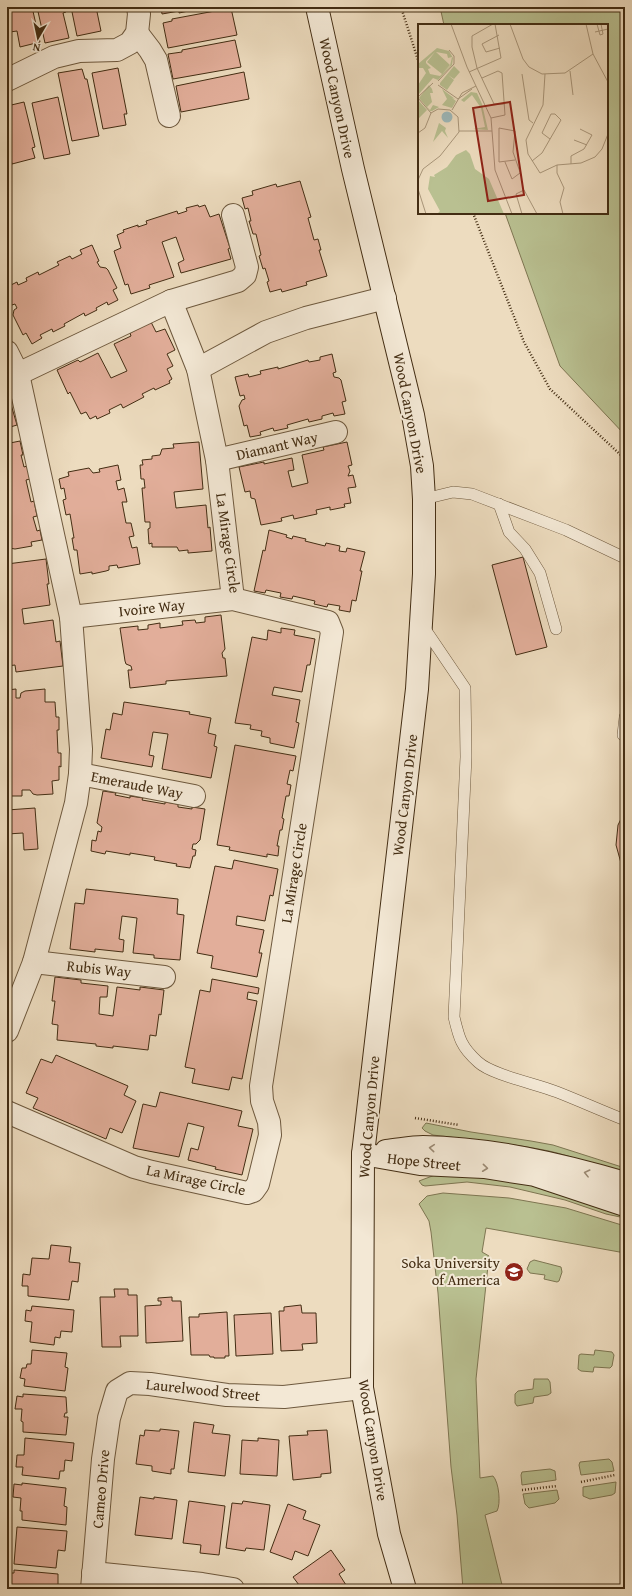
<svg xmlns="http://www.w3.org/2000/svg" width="632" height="1596" viewBox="0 0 632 1596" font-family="'Gentium Book Plus',serif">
<rect width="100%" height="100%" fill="#eddcbf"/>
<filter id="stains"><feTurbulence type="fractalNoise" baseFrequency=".005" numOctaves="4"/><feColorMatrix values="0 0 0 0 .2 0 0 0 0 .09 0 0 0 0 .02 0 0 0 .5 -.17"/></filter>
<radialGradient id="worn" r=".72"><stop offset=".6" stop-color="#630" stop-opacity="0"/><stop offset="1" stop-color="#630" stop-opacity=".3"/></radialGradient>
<g fill="#b9c091" stroke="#7e7652">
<polygon points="440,7 625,7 625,435 560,366 505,213 607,213 607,25 444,25"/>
<path d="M426,1123L471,1132L531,1141L553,1145L625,1168V1175C600,1167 575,1157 549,1151C510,1143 472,1140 433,1135L425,1131L422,1128Z"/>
<path d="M435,1175C460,1175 485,1177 511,1181C549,1188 587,1202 625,1213V1218L606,1214L565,1200L510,1187L467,1182L425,1186L422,1185L419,1181Z"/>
<path d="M443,1193L509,1198L566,1208L625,1226V1253L486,1228L482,1252L489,1256L476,1379L480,1478L493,1476C499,1482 501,1504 497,1511L485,1515L503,1589H463L457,1515L451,1467L438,1293L431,1232L429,1221L419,1204L427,1196Z"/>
<polygon points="534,1260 561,1267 562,1272 559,1281 557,1282 544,1279 545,1275 530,1273 527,1269 530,1262"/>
<polygon points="595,1350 612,1352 614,1355 612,1366 610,1368 594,1367 593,1372 581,1371 578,1369 579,1355 581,1354 594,1355"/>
<polygon points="534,1379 548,1379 550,1382 551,1393 548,1395 534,1397 533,1403 517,1406 515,1403 515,1394 518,1391 533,1389"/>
<polygon points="609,1459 612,1462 614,1471 581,1475 579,1465 580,1462"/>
<polygon points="550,1469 555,1471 556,1480 522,1485 521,1475 522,1472"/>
<polygon points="616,1482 615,1493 612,1495 590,1499 583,1496 583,1487"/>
<polygon points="557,1490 559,1499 555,1503 529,1508 525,1504 523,1494"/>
</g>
<g fill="#e2ae9a" stroke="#432d13">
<polygon points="7,7 32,7 40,42 20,47 17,31 10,32 7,18"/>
<polygon points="37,7 65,7 66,12 63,13 69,38 45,43"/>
<polygon points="71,7 96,7 101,31 77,36"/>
<polygon points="161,7 207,7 179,13 179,11 162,14"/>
<polygon points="231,8 237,35 168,48 163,23 172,21 172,19"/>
<polygon points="235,40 241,67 173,79 168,54 182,52 182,50"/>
<polygon points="118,68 127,114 124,114 126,125 103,129 92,73"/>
<polygon points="82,69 85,79 87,79 99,136 72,141 58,73"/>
<polygon points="244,72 249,99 181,112 176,86"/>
<polygon points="58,97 70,154 44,159 32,103"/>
<polygon points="24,102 35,147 32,148 35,158 12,164 7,144 7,106"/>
<polygon points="300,181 311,217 308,218 314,240 318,239 321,250 319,250 327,276 306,282 307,285 282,292 281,289 270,292 267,282 269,281 265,268 263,269 259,256 261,255 256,234 253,234 249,221 251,221 248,208 245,209 242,198 253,195 252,191 276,184 277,187"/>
<polygon points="198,205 199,207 205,205 210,217 219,214 230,248 228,249 231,259 181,273 178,263 184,260 176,237 162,242 174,277 149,285 150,288 131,294 128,284 125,285 114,251 121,248 117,235 124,232 123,230 138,225 138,227 147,224 146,221 177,211 178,214 187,211 186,208"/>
<polygon points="92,245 99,261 97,262 100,267 106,268 108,270 117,288 113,290 118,300 108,305 107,302 96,308 97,310 85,316 84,313 64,324 65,326 53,332 52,329 40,335 42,338 32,344 26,333 23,335 13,315 14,310 17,308 15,304 12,305 7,295 7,287 17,282 18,285 27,281 26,278 38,272 39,275 59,265 57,262 70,256 72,259 82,254 80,250"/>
<polygon points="151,322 156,332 165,329 175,350 167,354 173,366 167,369 172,379 169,381 170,383 155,390 154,388 142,394 144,397 123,408 121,404 109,410 110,413 97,419 96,416 90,419 86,412 81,414 70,392 68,394 57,370 78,360 80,362 98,353 111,378 127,371 114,344 131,336 130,333"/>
<polygon points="332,354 336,372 333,373 334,377 339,378 341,380 346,401 342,402 345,414 334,416 333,413 322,416 322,419 309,422 308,419 287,425 288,428 274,431 273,428 260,432 261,435 250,437 247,425 244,426 239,406 242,400 245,399 244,395 240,396 235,377 248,374 249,377 261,374 260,371 278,367 278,369 308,360 309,362 320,360 320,357"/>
<polygon points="10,401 17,425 7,428 7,402"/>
<polygon points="9,441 10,443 20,441 23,455 21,455 24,467 27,466 30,479 26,480 31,502 34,501 37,516 33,517 37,531 40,530 42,540 31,542 32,546 15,549 9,548 7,546 7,442"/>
<polygon points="199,442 203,489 174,492 176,508 206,505 208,528 210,527 212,551 188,553 188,550 179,551 177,547 152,547 152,543 149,544 148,529 150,528 150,522 145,522 142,488 145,488 144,479 141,479 140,465 143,465 142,460 152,459 152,456 160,455 162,449 174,448 173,444"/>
<polygon points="347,442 352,465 348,466 350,471 348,476 353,475 356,487 348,488 351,503 344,504 345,507 330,510 330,507 316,510 317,514 294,519 293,515 281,518 282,521 261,525 255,499 251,498 250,491 245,492 239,467 264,462 264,464 292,458 294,470 288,471 292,487 308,483 302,455 324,450 323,447"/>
<polygon points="118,465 121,480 116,481 118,490 124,488 127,502 122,502 126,523 131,523 134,536 129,537 132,548 137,547 140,564 118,568 117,565 109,566 109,570 106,571 92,574 92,572 80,574 77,550 74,550 72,538 74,538 70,514 66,515 63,500 66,499 64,488 61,489 59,479 69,476 68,472 89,468 93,473 100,472 99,469"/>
<polygon points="269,530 287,535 286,537 292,539 293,536 306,539 305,541 325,546 326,543 340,546 339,551 346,552 347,548 365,552 360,571 362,571 356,601 352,600 350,612 339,610 340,606 328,604 327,607 314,604 315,601 293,596 292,599 280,597 281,593 266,590 265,593 254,591 263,550 265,551"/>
<polygon points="523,557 547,647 516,655 492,565"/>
<polygon points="46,559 49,584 47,584 50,605 22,609 24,624 53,620 56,642 60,641 63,666 16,672 15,665 7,666 7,564"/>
<polygon points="221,615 225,649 222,653 223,658 225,658 227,676 166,681 166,684 130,688 128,670 132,670 131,666 126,664 125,661 120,628 138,626 138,630 148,629 148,625 160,623 160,628 183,625 182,621 195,620 196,623 205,622 205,617"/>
<polygon points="281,628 295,630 294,635 315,639 310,665 307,665 302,692 274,687 272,695 300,700 296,722 299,723 294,748 270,743 270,738 261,736 262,731 250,729 251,725 235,723 252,637 267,640 268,630 281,633"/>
<polygon points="16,689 16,698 20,698 21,693 25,691 45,689 45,702 55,702 56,717 59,717 59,730 57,730 58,753 61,753 61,767 59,766 59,780 52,781 53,794 37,795 33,794 30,790 22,790 22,796 7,796 7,690"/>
<polygon points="124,702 190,712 189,714 211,718 208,733 216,735 214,746 217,747 211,778 162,769 168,734 153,732 149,755 154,756 152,767 101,758 106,729 110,730 113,713 122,715"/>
<polygon points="235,745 296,756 293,771 290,770 287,784 291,785 289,796 286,796 282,818 284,819 282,830 280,830 277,846 279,846 278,856 267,854 267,857 229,850 230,847 217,845"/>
<polygon points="103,791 116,793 115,795 130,798 130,796 143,798 142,800 165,804 165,802 178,804 178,807 192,809 192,807 205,809 200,840 196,844 193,844 192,849 196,850 195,856 193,856 190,868 176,866 177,864 154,860 155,857 130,853 130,855 106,851 105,854 91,851 92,840 96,841 98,831 101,832 102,827 97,823"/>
<polygon points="35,808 38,849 24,850 23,833 7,834 7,810"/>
<polygon points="625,811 625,869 621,863 616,845 618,825"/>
<polygon points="234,860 278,869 273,896 270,895 265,921 237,916 236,925 264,930 259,953 262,953 257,977 211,968 213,956 197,953 215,866 232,869"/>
<polygon points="86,889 178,899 177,914 184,915 180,960 154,958 154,955 133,953 137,918 122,916 119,939 124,940 123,952 95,949 95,952 70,949 75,903 84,904"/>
<polygon points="55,977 81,980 81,983 108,986 107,997 100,997 99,1014 113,1016 117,987 140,990 140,987 164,990 161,1015 159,1014 156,1036 150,1035 148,1050 113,1046 113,1048 96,1046 96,1044 57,1040 58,1025 52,1024 55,1001 52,1001"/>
<polygon points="212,979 259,988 258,994 248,992 247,999 257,1001 242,1079 232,1077 229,1090 192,1083 195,1069 185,1067 200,990 210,992"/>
<polygon points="56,1055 128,1086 124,1095 136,1101 122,1133 110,1128 106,1139 33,1108 38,1098 26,1093 41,1059 52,1063"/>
<polygon points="160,1092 242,1111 238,1126 253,1129 242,1175 215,1169 216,1167 188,1160 191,1148 198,1150 204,1127 188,1123 179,1157 133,1148 143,1104 156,1107"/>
<polygon points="51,1245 71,1247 69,1262 80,1263 78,1282 72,1281 69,1300 28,1296 28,1286 22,1286 23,1274 30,1275 32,1258 49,1259"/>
<polygon points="114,1289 128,1289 128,1295 137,1295 138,1336 120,1336 121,1347 102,1347 100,1297 115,1297"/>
<polygon points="172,1297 172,1301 181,1301 183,1341 146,1343 145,1306 161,1305 161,1301 158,1301 158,1298"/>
<polygon points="301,1305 302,1313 316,1313 317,1343 302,1344 303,1350 281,1351 279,1311 284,1311 284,1307"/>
<polygon points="32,1306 74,1310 72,1332 61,1331 60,1338 55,1337 54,1345 30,1342 32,1322 25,1321 26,1310 31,1311"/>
<polygon points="227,1312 229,1356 225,1356 225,1358 214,1358 214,1357 210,1357 209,1355 191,1355 189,1317 199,1317 199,1314"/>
<polygon points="271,1313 273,1354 236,1356 234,1315"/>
<polygon points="32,1350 67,1353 65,1367 68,1368 65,1391 24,1386 25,1379 20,1378 22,1368 26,1368 27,1364 31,1364"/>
<polygon points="23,1394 66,1397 67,1413 65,1413 64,1417 68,1417 66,1435 23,1432 23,1422 21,1421 22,1409 15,1409 17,1396 23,1397"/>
<polygon points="194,1422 214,1425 212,1433 230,1435 225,1476 188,1472"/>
<polygon points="160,1429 179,1431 174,1469 171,1469 171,1474 152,1471 152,1466 136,1464 140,1435 144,1436 145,1430 157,1431 160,1431"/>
<polygon points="327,1430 331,1473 321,1474 321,1477 293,1480 289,1436 308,1435 307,1431"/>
<polygon points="25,1438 74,1443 72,1461 65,1460 64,1471 60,1471 59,1479 22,1475 23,1467 16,1467 17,1455 24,1455"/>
<polygon points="258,1438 279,1440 277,1476 240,1474 242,1440 258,1441"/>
<polygon points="22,1483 66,1488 64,1506 67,1507 66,1525 22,1520 22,1511 20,1511 21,1498 13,1497 14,1484 22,1485"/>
<polygon points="140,1497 154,1499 154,1497 177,1500 172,1539 135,1535"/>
<polygon points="189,1501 225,1506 219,1555 200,1553 201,1545 183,1543"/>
<polygon points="243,1501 270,1505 264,1550 246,1548 245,1551 226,1548 232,1503 242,1504"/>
<polygon points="288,1504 306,1511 303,1519 320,1525 308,1556 295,1551 292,1560 270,1552"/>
<polygon points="17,1527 67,1531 65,1551 58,1550 56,1568 14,1564"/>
<polygon points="331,1550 345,1570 339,1574 346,1585 341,1589 302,1589 293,1577"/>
<polygon points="14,1570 58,1574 58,1589 12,1589 13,1586 7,1585 7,1573 14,1573"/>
</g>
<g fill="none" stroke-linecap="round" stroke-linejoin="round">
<defs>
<g id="lane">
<polyline points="424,499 453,492 472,494 566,530 625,558"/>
<polyline points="499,504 509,532 525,549 540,573 556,629"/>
<path d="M423,626L465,688L466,757L454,1017C459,1038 461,1047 478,1062C492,1075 537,1084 557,1092C580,1101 602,1111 625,1120"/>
<polyline points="623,735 625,717"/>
</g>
<g id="street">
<polyline points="137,33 150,50 156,60 169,116"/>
<polyline points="7,80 54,57 79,51 117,50 130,43 137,33 139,14 138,7"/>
<polyline points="171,301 238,281 245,275 247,267 233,215"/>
<polyline points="7,352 18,374 71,617 81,749 80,774 76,803 34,962 7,1031"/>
<polyline points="198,369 266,332 306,318 385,298"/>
<polyline points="18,374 171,301 198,369 217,460 233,599"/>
<polyline points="217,460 336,432"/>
<polyline points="80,774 194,796"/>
<polyline points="34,962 164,977"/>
<polyline points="7,1112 134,1167 152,1172 247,1193 253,1191 258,1184 270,1135 269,1122 262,1101 261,1086 332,632 328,622 233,599 71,617"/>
<polyline points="93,1573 202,1584 233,1589"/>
<polyline points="92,1589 103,1459 109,1418 117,1391 130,1383 150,1384 227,1395 284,1397 362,1388"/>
</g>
<g id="secondary">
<polyline points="317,7 353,169 413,415 422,466 424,499 424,574 417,689 363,1154 362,1388 389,1534 405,1589"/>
<path d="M386,1151C398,1150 411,1147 423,1147C491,1148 560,1164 625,1183"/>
<polyline points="363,1154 420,1164 484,1167 535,1175 625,1205"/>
</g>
</defs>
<use href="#lane" stroke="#6e593e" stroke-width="12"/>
<use href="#street" stroke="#6e593e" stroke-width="24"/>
<use href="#secondary" stroke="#432d13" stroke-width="24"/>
<g stroke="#432d13" stroke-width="2.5" stroke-dasharray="1 2" stroke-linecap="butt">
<polyline points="401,7 419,63"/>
<polyline points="473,213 524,342 550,389 625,459"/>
<polyline points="415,1118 459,1125"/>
<polyline points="581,1482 615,1475"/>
<polyline points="522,1490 557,1486"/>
</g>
<use href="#lane" stroke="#f3e8d5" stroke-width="11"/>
<use href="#street" stroke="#f3e8d5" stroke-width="22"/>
<use href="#secondary" stroke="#f3e8d5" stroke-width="22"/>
</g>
<defs><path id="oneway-chevron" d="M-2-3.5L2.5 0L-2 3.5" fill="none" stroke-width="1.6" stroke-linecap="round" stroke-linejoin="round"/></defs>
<g stroke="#9b8a74">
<use href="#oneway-chevron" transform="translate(432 1148) rotate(-175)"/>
<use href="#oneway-chevron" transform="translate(485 1168) rotate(6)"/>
<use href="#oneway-chevron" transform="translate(587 1173) rotate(-166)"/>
</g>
<defs>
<symbol id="university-disc" viewBox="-11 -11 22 22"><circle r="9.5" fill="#8f2418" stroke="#f3e8d5"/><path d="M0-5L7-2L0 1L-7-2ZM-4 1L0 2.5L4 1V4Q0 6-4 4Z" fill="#fff"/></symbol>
</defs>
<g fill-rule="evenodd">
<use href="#university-disc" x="503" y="1261" width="22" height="22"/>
</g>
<g text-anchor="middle" stroke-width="4" stroke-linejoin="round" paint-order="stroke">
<g font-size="15" fill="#432d13" stroke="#f3e8d5">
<text transform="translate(337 98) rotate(78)" y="5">Wood Canyon Drive</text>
<text transform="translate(410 413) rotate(79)" y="5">Wood Canyon Drive</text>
<text transform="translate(277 446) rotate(-13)" y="5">Diamant Way</text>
<text transform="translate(228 543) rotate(82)" y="5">La Mirage Circle</text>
<text transform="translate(152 608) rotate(-6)" y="5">Ivoire Way</text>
<text transform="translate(137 785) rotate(11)" y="5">Emeraude Way</text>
<text transform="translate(405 795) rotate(-83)" y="5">Wood Canyon Drive</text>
<text transform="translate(294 873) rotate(-81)" y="5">La Mirage Circle</text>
<text transform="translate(99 969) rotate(6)" y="5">Rubis Way</text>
<text transform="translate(369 1117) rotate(-85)" y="5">Wood Canyon Drive</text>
<text transform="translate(424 1162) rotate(6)" y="5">Hope Street</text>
<text transform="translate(196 1180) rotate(12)" y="5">La Mirage Circle</text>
<text transform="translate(203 1390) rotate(6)" y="5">Laurelwood Street</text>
<text transform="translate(373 1440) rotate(81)" y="5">Wood Canyon Drive</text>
<text transform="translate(101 1489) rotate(-85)" y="5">Cameo Drive</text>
</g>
<g font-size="15" fill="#432d13" stroke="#f3e8d5" text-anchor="end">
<text x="500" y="1268">Soka University<tspan x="500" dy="17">of America</tspan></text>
</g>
</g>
<g transform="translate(418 24)">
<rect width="190" height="190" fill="#eddcbf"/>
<path d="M19,24L31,27L35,34L34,41L20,56L15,54L0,71V61L8,49L5,44H0V40ZM17,28L9,38L24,50L32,41L18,28L29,30L30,34L34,33L32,42L22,52L12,50L10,45L13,44L8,39V37ZM36,42L42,48L36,55L30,51L36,56L29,66L22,61V59ZM11,61L14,65L15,69H12L14,78L9,83L12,86L15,81L21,83L14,87H12L1,74ZM24,65L37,75L34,74L38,77L34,84L24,81L29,75ZM53,68L59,69L64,80L70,106L55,105L67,103L63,84L54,71L46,78L43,76ZM0,76L9,86L0,95ZM21,99L28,104L27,107L30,114L24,107L15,118ZM48,126L52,130L57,145L71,155L86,190H19L22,187L10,165L12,152L17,153L16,151L29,143L38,131Z" fill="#b9c091" fill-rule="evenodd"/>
<path d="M23.5 93a5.5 5.5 0 1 1 11 0a5.5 5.5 0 1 1-11 0Z" fill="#9db9bb"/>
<path fill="none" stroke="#a9967a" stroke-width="1" d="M33,0L49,43L73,94L77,146L94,190M75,0L54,12V23L59,44L76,80H87M92,0L105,35L111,43L124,50L147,49L175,30M168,0L175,30L190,58M179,0L182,11L185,10L183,0M177,8L190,5M81,11L64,20L68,28L82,24M152,47L155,71M51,48L83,34L77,0M104,50L111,96L115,99M127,50L125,81L108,116L110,130L122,149L139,141L163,139L177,133L184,125L190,110M64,54L80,47L84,49L87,91L73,94M20,57L36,40V32L31,26M20,61L40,75M0,73L15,59M0,74L13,89M40,75L54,65M34,86L44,69L58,62M41,107H74M0,109L7,104L13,89L20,85L32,86L40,93L41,108L22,132L5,145L0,156M156,116L169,121M97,136L81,138V104L97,107L95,128L103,151M114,137L124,129L143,96L137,90H133L124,109L132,115M87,138L94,155L102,149M153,140V132L166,125L174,111L162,105M139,141V149L146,164L142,178L145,190M0,165L8,190M104,190L98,170L106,166L119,190"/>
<path fill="#8f2418" fill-opacity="0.15" stroke="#8f2418" stroke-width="2" d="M92,78L106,171L70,177L55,84Z"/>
<rect width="190" height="190" fill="none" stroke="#432d13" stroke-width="2"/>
</g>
<rect width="632" height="1596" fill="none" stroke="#eddcbf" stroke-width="24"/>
<rect x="8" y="8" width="616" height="1580" fill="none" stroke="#432d13" stroke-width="2"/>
<rect x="12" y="12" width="608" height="1572" fill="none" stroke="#432d13"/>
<g transform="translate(38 38) rotate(189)" stroke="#f3e8d5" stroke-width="3" paint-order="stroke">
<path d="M0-3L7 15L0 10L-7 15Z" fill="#432d13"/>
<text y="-6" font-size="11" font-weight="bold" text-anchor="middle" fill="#432d13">N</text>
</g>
<rect width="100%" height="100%" filter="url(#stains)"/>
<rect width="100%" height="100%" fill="url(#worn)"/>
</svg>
